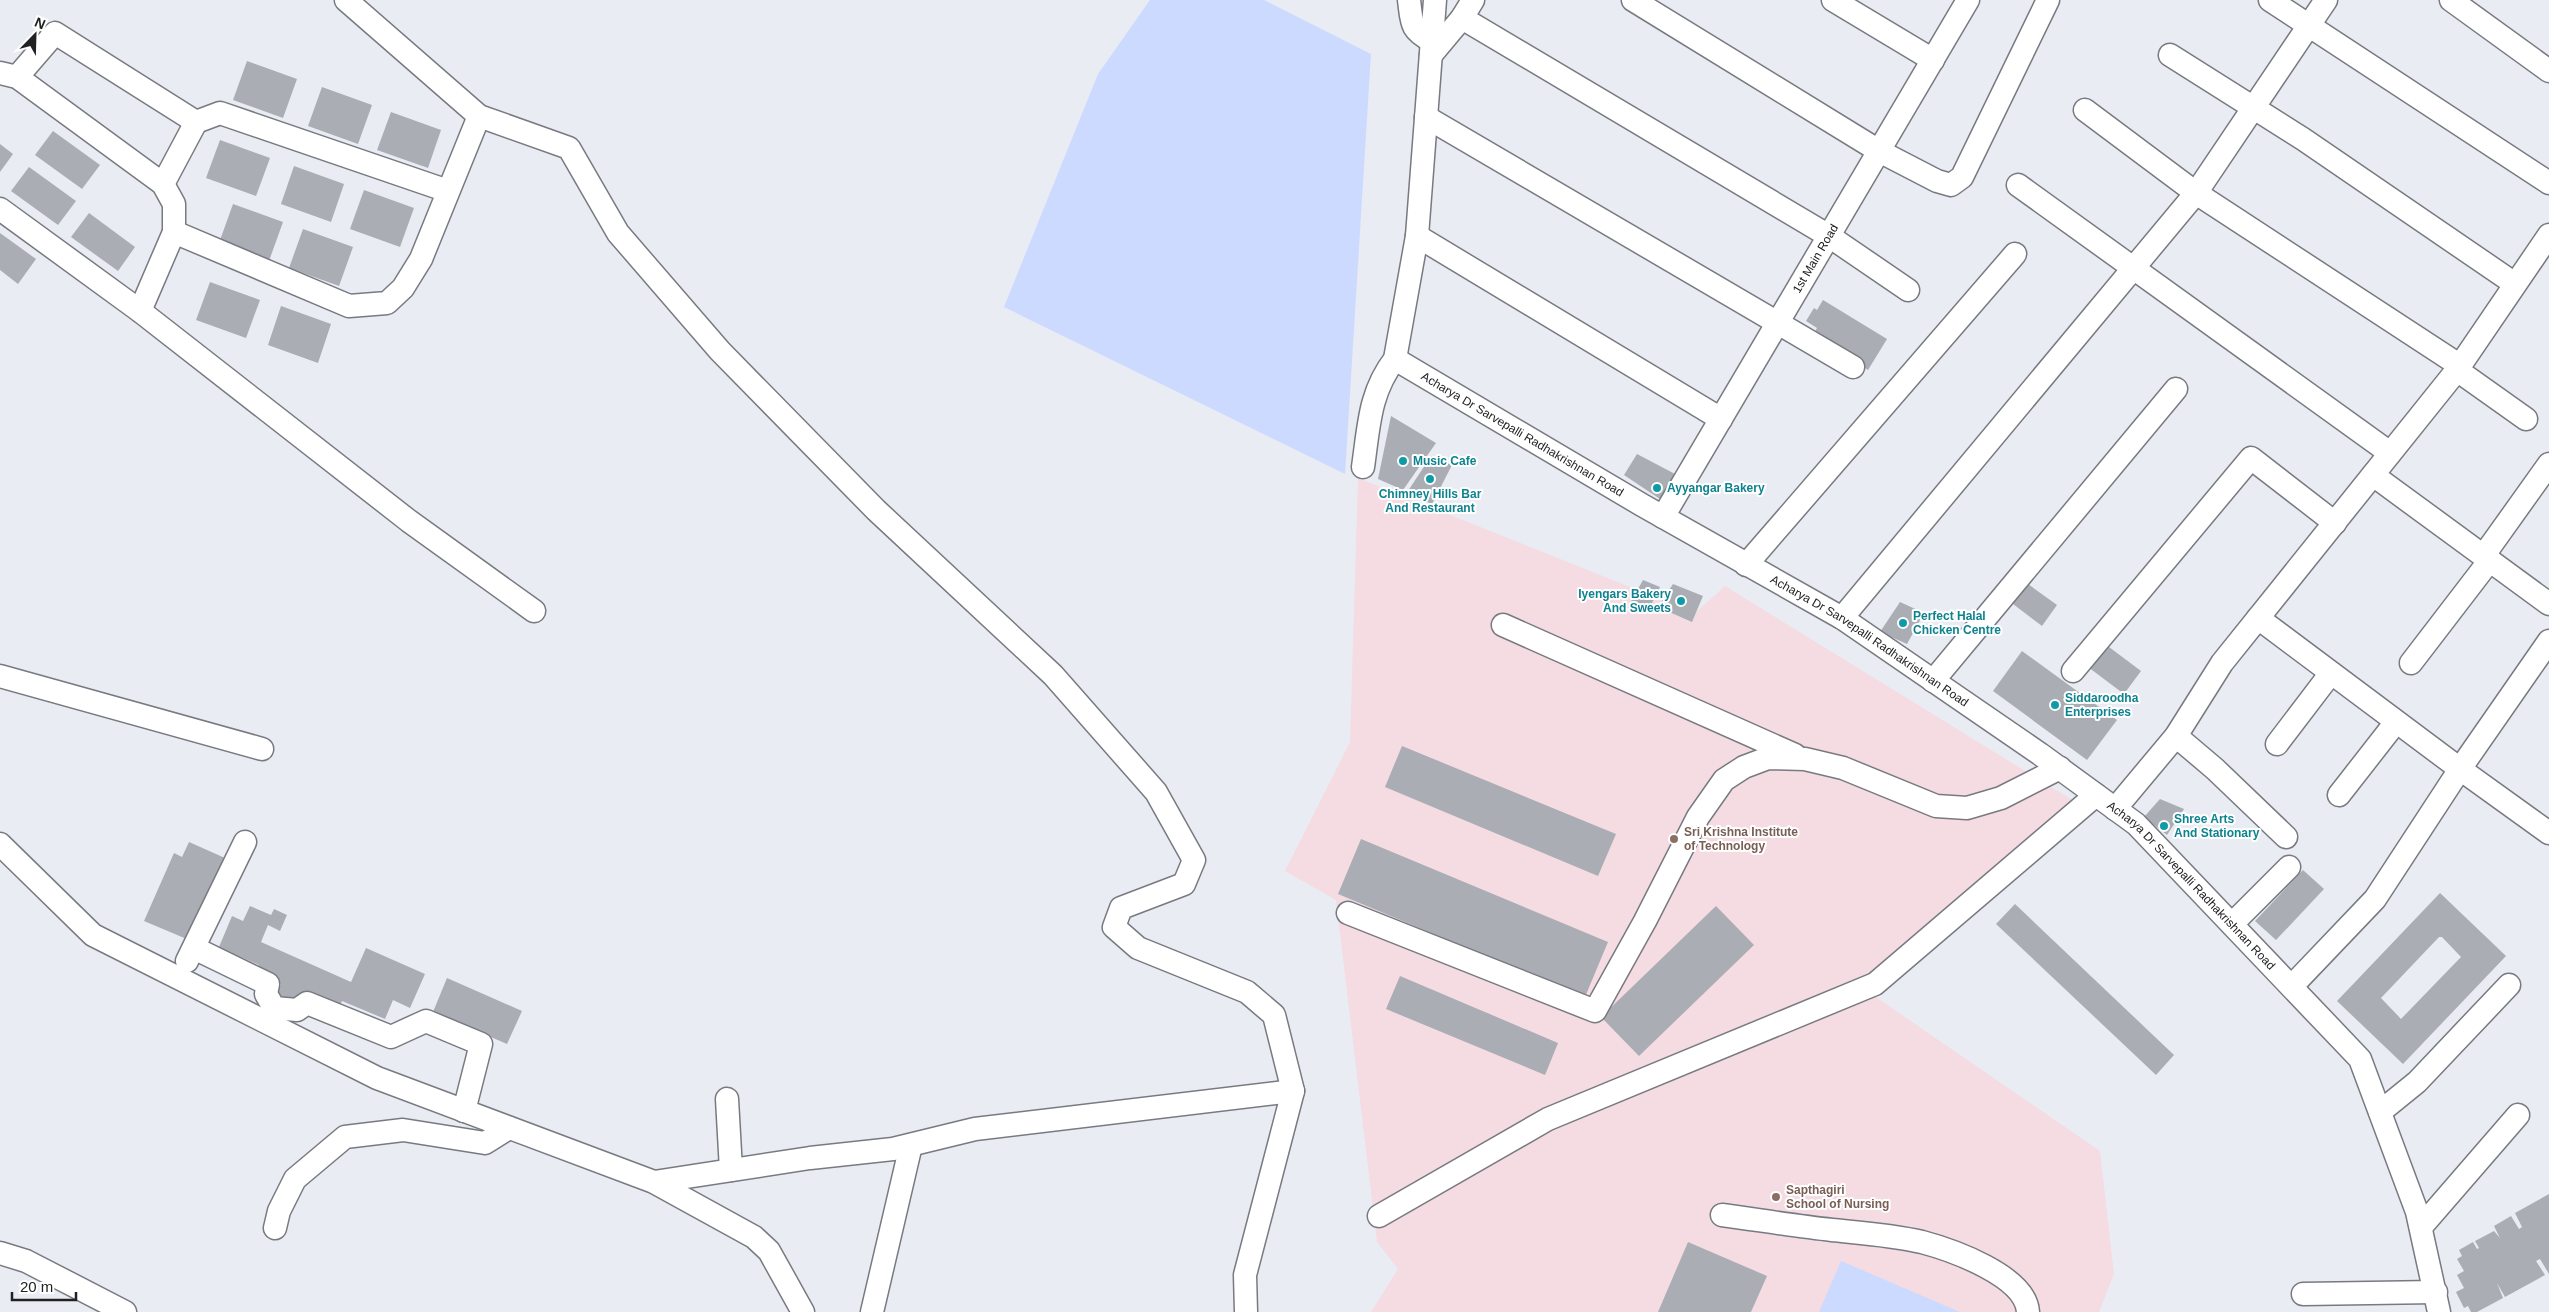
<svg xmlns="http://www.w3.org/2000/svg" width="2549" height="1312" viewBox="0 0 2549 1312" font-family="Helvetica,sans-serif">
<rect width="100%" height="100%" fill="#eaecf4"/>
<polygon fill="#f5dbe2" points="1358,478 1695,613 1725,586 2082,806 1873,995 2100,1151 2114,1274 2099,1312 1371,1312 1398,1269 1377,1242 1336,900 1285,871 1350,742"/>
<g fill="#ccdaff">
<polygon points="1150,0 1264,0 1371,54 1345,474 1004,307 1098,74"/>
<polygon points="1841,1261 1960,1312 1819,1312"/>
</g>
<g fill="#abadb4" fill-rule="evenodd">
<polygon points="247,61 297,79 283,118 233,100"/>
<polygon points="322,87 372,105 358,144 308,126"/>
<polygon points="391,112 441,130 428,168 377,150"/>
<polygon points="53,131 100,165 82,189 35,155"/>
<polygon points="220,140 270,158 256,196 206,178"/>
<polygon points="0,144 13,154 0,172"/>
<polygon points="294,166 344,184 331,222 281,204"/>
<polygon points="29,167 76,201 58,225 11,191"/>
<polygon points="364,190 414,208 400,247 350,229"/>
<polygon points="233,204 283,222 269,261 219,243"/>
<polygon points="89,213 135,247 118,271 71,237"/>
<polygon points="303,229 353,247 339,286 289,268"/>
<polygon points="0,233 36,259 18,284 0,270"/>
<polygon points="210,282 260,300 246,338 196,320"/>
<polygon points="1823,300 1887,339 1868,370 1813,335 1817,328 1806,321 1814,308 1817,310"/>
<polygon points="281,306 331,324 318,363 268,345"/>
<polygon points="1391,416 1436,443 1403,490 1378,479"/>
<polygon points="1637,454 1677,475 1663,501 1624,475"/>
<polygon points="1431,456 1452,465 1432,504 1406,494"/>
<polygon points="1643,580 1660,587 1647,613 1629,605"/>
<polygon points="1673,584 1703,596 1692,622 1658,607"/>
<polygon points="2028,584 2057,605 2042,626 2013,604"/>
<polygon points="1900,602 1924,613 1907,644 1880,632"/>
<polygon points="2105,644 2141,671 2124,694 2088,667"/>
<polygon points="2022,651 2117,720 2087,760 1993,691"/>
<polygon points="1402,746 1616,834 1598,876 1385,787"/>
<polygon points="2160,799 2184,809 2167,835 2144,817"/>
<polygon points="1361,839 1608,942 1585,997 1338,894"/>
<polygon points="189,842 225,858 189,940 144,921 174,853 182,857"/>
<polygon points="2303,870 2324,889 2276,940 2255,921"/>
<path d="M2440,893L2506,956L2403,1064L2337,1001ZM2439,937H2442L2461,957L2401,1019L2381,998Z"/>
<polygon points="2015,904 2174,1055 2156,1075 1996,924"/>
<polygon points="250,906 271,915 274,909 287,915 280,931 268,925 261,942 351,982 366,948 425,974 410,1008 393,1000 385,1019 342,1001 338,1010 299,994 295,1004 276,996 281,984 255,973 259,965 219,947 232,916 243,921"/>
<polygon points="1716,906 1754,945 1639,1056 1601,1017"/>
<polygon points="1400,976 1558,1043 1545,1075 1386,1009"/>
<polygon points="447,978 522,1011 507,1044 433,1012"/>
<polygon points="2549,1194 2549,1274 2540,1259 2536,1261 2545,1275 2505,1297 2497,1283 2503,1298 2477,1312 2471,1312 2468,1306 2464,1308 2456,1292 2464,1288 2457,1275 2464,1271 2457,1259 2462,1256 2459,1250 2473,1242 2477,1249 2479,1248 2475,1241 2494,1231 2500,1238 2494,1226 2511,1216 2519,1229 2522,1227 2515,1213"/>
<polygon points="1688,1242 1767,1276 1751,1312 1658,1312"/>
</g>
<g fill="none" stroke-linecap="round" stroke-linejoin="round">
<defs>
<g id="minor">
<polyline points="346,0 479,116 569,148 618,233 720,351 876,510 1053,675 1156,792 1194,860 1184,884 1121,908 1114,927 1138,948 1247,992 1274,1015 1293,1091 1245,1275 1246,1312"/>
<path d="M1409,0C1412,23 1410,30 1432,41"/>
<polyline points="1633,0 1879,151 1937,181 1951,185 1962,177 2048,0"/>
<polyline points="1833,0 1933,60"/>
<polyline points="2270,0 2549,183"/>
<polyline points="2451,0 2549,71"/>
<polyline points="1462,18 1829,236 1908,290"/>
<polyline points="1431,55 1462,18 1473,0"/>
<polyline points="2170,55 2303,139 2515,284"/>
<polyline points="0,73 17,77 163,184 174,204 174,232 140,311"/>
<polyline points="17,77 55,33 196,122 220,113 448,191"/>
<polyline points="2085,110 2196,193 2459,365"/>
<polyline points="1426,117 1853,367"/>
<polyline points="163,184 196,122"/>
<polyline points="2018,185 2390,453"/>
<polyline points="0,209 140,311 409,521 534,611"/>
<polyline points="174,232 349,306 387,303 403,288 421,259 479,116"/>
<polyline points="1417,236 1721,419"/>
<path id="s1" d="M1395,359L1642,505L1842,618L2040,754L2136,824L2360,1059L2417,1212L2439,1312"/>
<polyline points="2457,370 2526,419"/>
<path d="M1363,467C1369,426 1369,393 1395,359L1417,236L1435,0"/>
<polyline points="2373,475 2549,604"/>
<path id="s2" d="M1663,517L1968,0"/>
<polyline points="2484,555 2549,464"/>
<polyline points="1746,565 2015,254"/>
<polyline points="1842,618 2196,193 2326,0"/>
<polyline points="2258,618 2460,769 2549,833"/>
<polyline points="1503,625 1795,755"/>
<polyline points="2411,663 2490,560"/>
<polyline points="2073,671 2251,458 2335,523"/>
<polyline points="0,676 262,749"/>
<polyline points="1933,681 2176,389"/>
<polyline points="2176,736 2215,769 2286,837"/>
<polyline points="2277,744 2331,673"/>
<polyline points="2339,795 2396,722"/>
<polyline points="2115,809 2176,736 2222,663 2457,370 2549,235"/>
<polyline points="0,844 93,935 377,1078 654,1182 754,1237 769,1251 803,1312"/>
<polyline points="1348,913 1595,1011 1645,921 1698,817 1724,780 1744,767 1768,758 1805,759 1843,768 1936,806 1967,808 2001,798 2060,768"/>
<polyline points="2232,924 2289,867"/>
<polyline points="194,948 268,984 266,994 274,1008 297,1010 307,1003 391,1037 426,1021 481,1044 464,1111"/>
<polyline points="187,961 245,842"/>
<polyline points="2292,986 2375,899 2460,769 2549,641"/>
<polyline points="727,1099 731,1170"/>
<polyline points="2380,1112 2417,1082 2509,985"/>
<polyline points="654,1182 810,1158 893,1149 975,1129 1293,1091"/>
<path d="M1722,1215C1759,1220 1795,1226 1832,1230C1862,1233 1892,1235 1922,1242C1952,1250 2026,1276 2028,1312"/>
<polyline points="1379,1216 1548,1119 1875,984 2096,795"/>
<polyline points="2421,1227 2518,1115"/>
<polyline points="275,1228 279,1211 295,1179 345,1137 403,1130 485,1143 509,1128"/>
<polyline points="0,1253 26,1261 125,1312"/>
<polyline points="2303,1294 2436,1292"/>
<polyline points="872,1312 911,1145"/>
</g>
</defs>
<use href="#minor" stroke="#787a81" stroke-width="25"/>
<use href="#minor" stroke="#fff" stroke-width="22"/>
</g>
<g fill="#0f9aa8" stroke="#fff" stroke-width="2">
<circle cx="1403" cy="461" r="5"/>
<circle cx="1430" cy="479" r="5"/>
<circle cx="1657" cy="488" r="5"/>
<circle cx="1681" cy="601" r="5"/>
<circle cx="1903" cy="623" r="5"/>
<circle cx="2055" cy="705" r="5"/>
<circle cx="2164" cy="826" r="5"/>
</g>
<g fill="#8d6e63" stroke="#fff" stroke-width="2">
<circle cx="1674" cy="839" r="5"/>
<circle cx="1776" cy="1197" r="5"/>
</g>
<g text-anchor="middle" stroke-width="4" stroke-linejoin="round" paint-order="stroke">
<g font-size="12" fill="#202123" stroke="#fff">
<text dy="4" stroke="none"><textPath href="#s2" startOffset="300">1st Main Road</textPath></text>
<text dy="4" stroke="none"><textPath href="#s1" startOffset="148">Acharya Dr Sarvepalli Radhakrishnan Road</textPath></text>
<text dy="4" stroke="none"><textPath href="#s1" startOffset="552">Acharya Dr Sarvepalli Radhakrishnan Road</textPath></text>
<text dy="4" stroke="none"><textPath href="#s1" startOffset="958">Acharya Dr Sarvepalli Radhakrishnan Road</textPath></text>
</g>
<g font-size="12" font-weight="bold" fill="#0d838f" stroke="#fff" text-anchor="start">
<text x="1413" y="465">Music Cafe</text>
<text x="1667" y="492">Ayyangar Bakery</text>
<text x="1430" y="498" text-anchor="middle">Chimney Hills Bar<tspan x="1430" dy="14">And Restaurant</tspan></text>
<text x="1671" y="598" text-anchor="end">Iyengars Bakery<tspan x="1671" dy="14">And Sweets</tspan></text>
<text x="1913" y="620">Perfect Halal<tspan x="1913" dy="14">Chicken Centre</tspan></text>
<text x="2065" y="702">Siddaroodha<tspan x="2065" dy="14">Enterprises</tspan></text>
<text x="2174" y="823">Shree Arts<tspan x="2174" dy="14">And Stationary</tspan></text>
</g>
<g font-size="12" font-weight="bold" fill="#785e54" stroke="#fff" text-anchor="start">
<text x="1684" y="836">Sri Krishna Institute<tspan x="1684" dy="14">of Technology</tspan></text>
<text x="1786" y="1194">Sapthagiri<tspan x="1786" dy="14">School of Nursing</tspan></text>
</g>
</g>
<g transform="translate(35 35) rotate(23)" stroke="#ffffff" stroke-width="4" paint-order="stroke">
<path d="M0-4L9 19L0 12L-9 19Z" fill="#202123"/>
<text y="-8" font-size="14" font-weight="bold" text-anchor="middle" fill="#202123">N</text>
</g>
<path d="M12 1292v8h64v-8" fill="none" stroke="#202123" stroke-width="2.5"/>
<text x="20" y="1292" font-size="15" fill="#202123" stroke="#ffffff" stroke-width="4" paint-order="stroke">20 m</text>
</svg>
